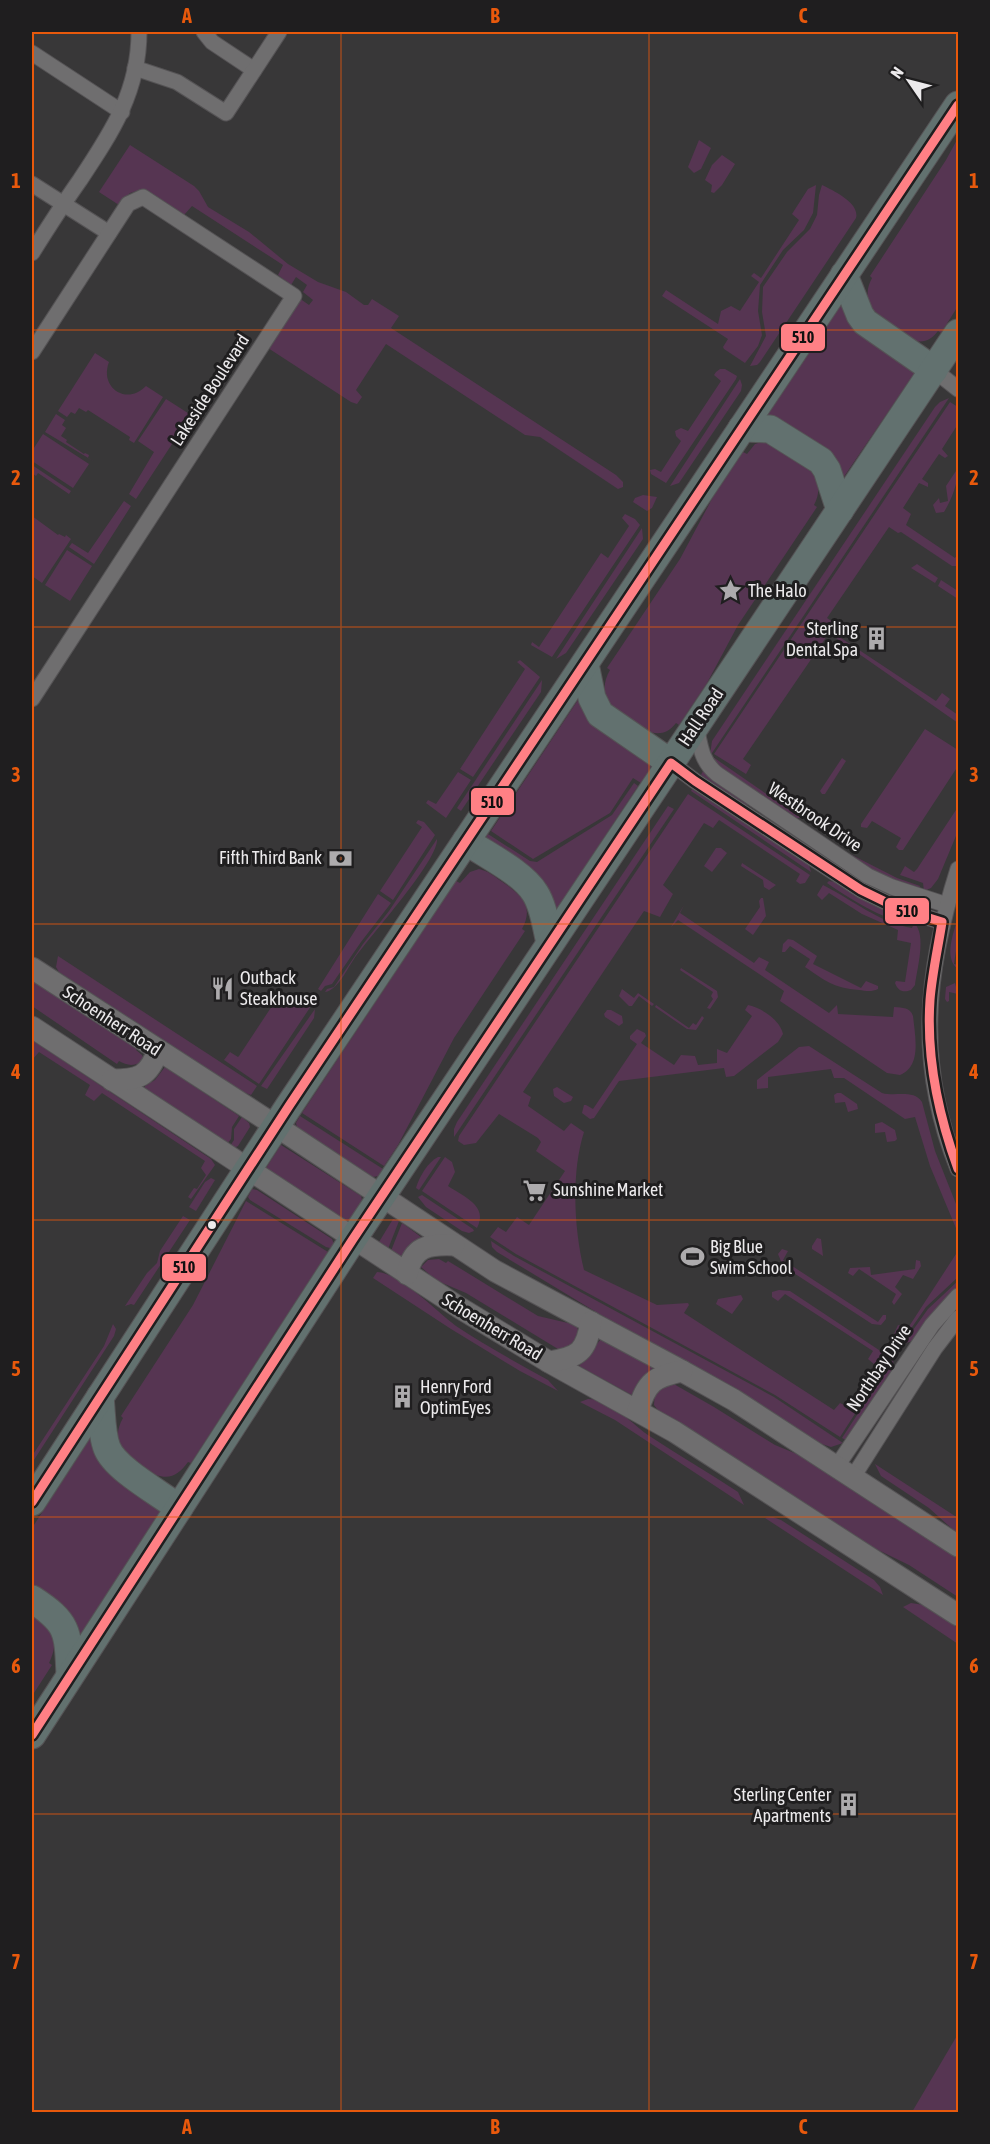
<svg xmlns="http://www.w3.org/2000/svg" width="990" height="2144" viewBox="0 0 990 2144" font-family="'Asap Condensed',sans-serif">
<rect width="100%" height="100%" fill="#383738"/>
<g fill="#563552">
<path d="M958,138V306L941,333L938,331C932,339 925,343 915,341L873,310C866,299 866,289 872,278L870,276L946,160Z"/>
<polygon points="699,140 711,148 701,169 694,173 688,167"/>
<polygon points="130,145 194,186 199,191 208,207 249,232 288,264 318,282 346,292 364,305 368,305 372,299 399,316 391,328 616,475 623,482 623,487 618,489 540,437 525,435 386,344 356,390 362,397 357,404 351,402 268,348 299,298 309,305 313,300 303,292 307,285 296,277 291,285 278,275 283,265 192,206 184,215 140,190 130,193 119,205 99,192"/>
<polygon points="722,155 735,164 722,185 714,193 711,192 712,185 705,180 712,165"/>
<polygon points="816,185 813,213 804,230 783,250 760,285 758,311 762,335 758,346 745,363 724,349 723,347 728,339 662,296 666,290 718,324 721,311 731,306 740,311 759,282 751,276 754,273 761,278 799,220 792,214 808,189"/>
<path d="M822,185C834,191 860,203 856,218L760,362L757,365L750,366L766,336L762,312L763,287L787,252L810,229L817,215L819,195Z"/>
<polygon points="843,302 916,371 841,481 767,416"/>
<path d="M95,353L109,362C99,388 127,406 146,386L163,397L134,443L129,440L130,437L88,410L86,412L79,408L75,414L71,412L67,417L58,411Z"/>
<polygon points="720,369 725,369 737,376 736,379 666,483 651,474 650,470 655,469 661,472 681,441 676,436 675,431 681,428 688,431 721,381 714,375 716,372"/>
<polygon points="740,379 742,385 741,391 679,483 670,486"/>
<polygon points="949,398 712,753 710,755 712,741 935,407 940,402"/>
<polygon points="166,399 191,415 136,499 129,494 154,452 138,441"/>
<polygon points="950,402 958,407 958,424 942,449 948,456 945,458 939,454 922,479 928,483 928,487 919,483 903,508 911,514 906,525 955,558 958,554 958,566 952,566 901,532 898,533 889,527 827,618 836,624 832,632 936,701 942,693 950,699 945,706 958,715 958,723 829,633 743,759 751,765 746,774 714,754"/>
<polygon points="56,414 65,420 62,425 66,428 61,436 67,440 66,442 84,454 85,453 89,455 88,458 95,462 45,432"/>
<polygon points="43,434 89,464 73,488 32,461 32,451"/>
<path d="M765,441L810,470C819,481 821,492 814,505L817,507L738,625L707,683L679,725L676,723C657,748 632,721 613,708C603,696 602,684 610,670L607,668L680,559L713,497L743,452L747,454L755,444Z"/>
<polygon points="32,465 71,491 69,494 38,473 36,476 32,473"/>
<path d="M958,468C959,481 951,501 944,512L936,513L933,505L939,498L940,503L948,501L946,486Z"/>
<polygon points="643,495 657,497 652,508 647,511 633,502 635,498"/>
<polygon points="124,501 131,506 94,564 69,547 72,543 88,553"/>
<polygon points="625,514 635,519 640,525 552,657 531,645 532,642 539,647 601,553 608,558 629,526 622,518"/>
<polygon points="32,516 58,535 59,534 65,537 66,535 71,539 42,583 32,576"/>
<polygon points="642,528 643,539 566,653 556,659"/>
<polygon points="67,550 92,566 70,601 45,585"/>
<polygon points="917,564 938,578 935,583 911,568"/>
<polygon points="941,580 958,591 958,599 938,586"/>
<polygon points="520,660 540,677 473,777 460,769 525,669 517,662"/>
<polygon points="542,680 541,692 461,811 457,808"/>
<polygon points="580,697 653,764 641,783 633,778 610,813 533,859 491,831"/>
<polygon points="925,729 958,750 958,766 903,850 899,850 896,847 901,838 872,821 867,828 861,827 861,824"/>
<polygon points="713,757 801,818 793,818 721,767 714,761"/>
<polygon points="842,758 846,761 825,794 822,794 820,791"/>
<polygon points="703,771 748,804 747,806 701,775"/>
<polygon points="458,772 471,780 446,818 426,803 428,800 436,804"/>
<polygon points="634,783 638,786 553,915 484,841 488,834 530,861 537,862 612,815"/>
<polygon points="692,789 809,865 811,872 691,791"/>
<path d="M688,794L810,875L805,883L800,884L796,881L800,874L719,820L713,828L704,823L663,885L673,894L660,917L644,911L523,1092L531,1097L528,1106L564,1131L571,1123L584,1132C571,1173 574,1229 584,1270L657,1305L688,1303L689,1305L684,1313L834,1410L840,1403L848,1407L875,1365L868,1359L873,1351L785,1294L778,1301L772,1297V1292L779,1290L790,1291L891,1358L840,1437L775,1395L516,1254L490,1237L498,1227L506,1232L517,1217L529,1225L565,1171L536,1151L541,1142L538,1138L499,1114L476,1143L464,1145L458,1141L459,1136Z"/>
<polygon points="668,806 674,809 454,1137 454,1129 457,1122"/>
<polygon points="958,807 958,831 938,879 931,888 924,891 923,883 900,875 905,866 914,872 917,869"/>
<polygon points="418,820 424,822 435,835 393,900 380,891 422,827 416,823"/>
<path d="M437,839C439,860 369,937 354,959C347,969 338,990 325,992L327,989L334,987L363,944L389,911Z"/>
<polygon points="716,848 721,848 727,853 712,872 704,866"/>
<polygon points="848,853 897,878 920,886 919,891 893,882 849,856"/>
<polygon points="742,863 776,885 769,890 764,887 763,880 741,866"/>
<path d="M479,869C488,871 494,876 501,881C520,894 535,905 522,929L525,931L454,1038L398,1145L384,1166L302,1113L456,881L460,883L470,872Z"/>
<path d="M829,881L835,882L871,904L910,920V925C879,917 853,901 827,883Z"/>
<path d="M823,885C853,900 878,922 912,928L914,923C927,934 917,969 915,985L911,990C903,993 898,991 895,983L896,981L905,982L911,943L897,940L898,930L862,914L829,893L822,900L817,895Z"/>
<polygon points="378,894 391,903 361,942 332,984 325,986 321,991 318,989"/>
<polygon points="761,898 763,898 766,916 753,935 745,929 760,907 759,901"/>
<path d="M684,905L680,913L754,963L759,957L769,962L765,970L829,1013L837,1005L838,1014L893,1017L894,1007C903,1008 910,1007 913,1016C915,1036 922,1066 900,1075L887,1073L780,1001L784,991L774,984L678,920L671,927Z"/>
<path d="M958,917V938L954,964L958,965V969C943,958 954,932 958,917Z"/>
<path d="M788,939L793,940L817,956L813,964L861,988L866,981L878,986V989C872,992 866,991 859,990C833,988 826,981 805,967L810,959L790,946L785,952H782L783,944Z"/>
<polygon points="58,956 257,1086 251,1095 238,1090 59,972 56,967"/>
<polygon points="681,968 717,991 718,997 710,1009 707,1008 713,999 711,996 713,992 680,970"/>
<path d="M32,980L137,1048L136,1050L142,1055L144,1059C137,1067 127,1066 119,1061L117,1064L32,1006Z"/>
<polygon points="955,983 958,994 949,992 949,1001 947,1002 945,999 946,987"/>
<polygon points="622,989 634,998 638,993 654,1004 652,1006 639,996 632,1006 629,1006 619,996"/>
<polygon points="269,993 308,1003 311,1006 259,1084 224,1060 230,1052 238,1057 239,1056 274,1003 268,995"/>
<polygon points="656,1005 689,1028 693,1023 696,1025 702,1016 704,1018 696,1030 687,1029 655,1007"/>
<path d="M748,1005C762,1008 780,1020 783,1034L778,1042L734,1076L726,1077L724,1068L619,1081L594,1118L590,1119L582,1113L584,1105H586L593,1109L637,1044L630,1039V1036L637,1029L645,1033L646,1036L641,1043L674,1065L681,1055L695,1056L698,1065L717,1063V1049L727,1053L752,1016L745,1010Z"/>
<polygon points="315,1009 314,1018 269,1086 267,1089 261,1086"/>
<polygon points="607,1010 611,1010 622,1016 623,1023 619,1026 605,1017 604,1014"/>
<polygon points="32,1040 211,1159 215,1165 191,1199 188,1197 194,1188 197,1189 206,1175 201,1168 205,1161 102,1093 94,1101 85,1095 90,1085 39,1052 32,1060"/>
<path d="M809,1046L882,1093C896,1097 913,1089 922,1102L935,1151L958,1209V1233L930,1166L915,1117L905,1119L844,1078H834L831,1069L768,1077V1088L757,1089V1080L799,1047Z"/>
<polygon points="165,1067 239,1116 232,1127 231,1139 227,1144 145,1089 145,1086 155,1080"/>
<polygon points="557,1087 573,1097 571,1101 564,1103 554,1096 553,1089"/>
<polygon points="837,1093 841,1093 857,1104 858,1109 848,1112 845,1102 835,1103 834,1095"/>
<polygon points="300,1116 383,1169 378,1176 373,1177 297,1127 296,1123"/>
<polygon points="242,1117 249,1123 250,1127 238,1146 234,1148 230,1146 234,1140 234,1129"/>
<polygon points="882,1122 895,1130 897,1139 895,1141 887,1142 885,1132 875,1133 875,1124"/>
<polygon points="281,1145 361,1196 362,1200 349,1221 347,1222 266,1168"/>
<path d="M438,1157H441L419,1190L416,1188C419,1177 428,1162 438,1157Z"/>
<path d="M445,1157L452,1162L455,1172L448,1186C463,1196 489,1206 477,1228L422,1191Z"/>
<polygon points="211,1178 215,1180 196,1211 189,1207 205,1182"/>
<polygon points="252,1189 257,1190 332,1239 334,1244 330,1248 326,1247 250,1200 248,1197"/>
<polygon points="422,1195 473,1229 474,1231 469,1233 462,1231 426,1207 418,1197"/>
<path d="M246,1201L328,1252L191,1463L188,1462C179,1474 171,1480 156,1475C135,1461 106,1448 123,1418L121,1416L193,1305Z"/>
<polygon points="183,1216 190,1220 134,1305 131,1304 125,1306 147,1273 157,1263 160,1251"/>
<polygon points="393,1219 399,1221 388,1249 379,1242"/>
<polygon points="402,1223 421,1237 406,1249 401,1257 391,1251"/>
<polygon points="817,1238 821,1239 823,1256 812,1249 812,1246"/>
<polygon points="491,1241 514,1256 774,1397 843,1443 831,1447 819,1443 728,1385 611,1321 497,1252 492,1247"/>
<polygon points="782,1249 788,1251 783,1260 878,1322 883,1315 886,1315 886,1319 881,1325 872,1324 783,1266 778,1254"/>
<polygon points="958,1251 958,1277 926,1307 901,1343 896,1340 894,1334 898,1325 908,1328"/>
<polygon points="439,1259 446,1263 448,1261 538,1316 568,1323 577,1327 578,1331 579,1340 564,1350 558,1349 466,1293 433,1279 428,1276 429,1274 421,1267 428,1260"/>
<polygon points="916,1260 920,1261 921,1266 913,1279 903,1275 895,1287 902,1294 894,1305 892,1302 896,1294 859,1269 853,1276 848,1273 850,1268 870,1267 871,1275 915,1269"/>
<path d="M377,1272C400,1273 437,1312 456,1326C485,1345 517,1363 548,1380L558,1391L520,1371L451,1329L373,1278Z"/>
<polygon points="958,1281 958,1288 935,1310 912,1341 903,1344 928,1309"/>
<polygon points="741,1295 743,1299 732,1314 716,1304 718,1299"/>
<polygon points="113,1324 116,1329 114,1336 32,1463 32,1456 104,1346"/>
<polygon points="601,1339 654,1367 642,1378 632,1395 579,1366"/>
<polygon points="893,1360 894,1369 846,1440 842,1438"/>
<polygon points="672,1383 714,1407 775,1445 804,1457 958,1557 958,1597 909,1565 870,1546 660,1413 654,1405 655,1391"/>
<path d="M588,1399C612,1399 632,1425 651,1437C680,1456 709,1473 738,1492L744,1505L615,1420L580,1402Z"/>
<polygon points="93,1434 162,1509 80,1635 32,1588 32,1528"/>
<polygon points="875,1464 958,1518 958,1534 929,1508 881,1476"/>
<polygon points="773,1517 781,1520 874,1580 880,1587 883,1595 765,1518"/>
<polygon points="911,1603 924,1605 958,1628 958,1644 903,1607"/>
<path d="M32,1615C51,1627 61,1639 49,1663L52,1665L32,1696Z"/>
<polygon points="958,2034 958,2112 912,2112"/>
</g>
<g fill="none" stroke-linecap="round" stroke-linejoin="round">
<defs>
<g id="street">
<polyline points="204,32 212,42 254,70"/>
<polyline points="32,53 122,112"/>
<polyline points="135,68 177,82 226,113 279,32"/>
<polyline points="32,184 109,233"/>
<path d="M32,253C47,229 63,204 80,180C112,132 139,91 139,32"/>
<polyline points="32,352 128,204 143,197 294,296 32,699"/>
<polyline points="934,370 958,389"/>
<path d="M696,725C700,745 701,761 717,774L868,876L892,887L947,905"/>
<polyline points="671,763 695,781 861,890 900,909 942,922"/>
<path d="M958,869C925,973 916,1065 958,1169"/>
<polyline points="837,1466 932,1325 958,1296"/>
<polyline points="853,1477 935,1348 958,1318"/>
</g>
<g id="secondary">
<polyline points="32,968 276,1126 495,1271 682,1371 734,1400 958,1546"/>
<polyline points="32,1027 460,1308 549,1362 675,1432 958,1615"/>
<path d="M112,1080C138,1080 149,1077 158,1050"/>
<path d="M407,1274C413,1246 428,1244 454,1245"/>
<path d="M549,1362C579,1357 586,1352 591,1322"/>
<path d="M638,1411C646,1382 654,1377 682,1371"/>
</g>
<g id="highway">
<polyline points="844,275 860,315 865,322 934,370"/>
<polyline points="742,428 770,429 821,461 827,470 840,510"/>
<polyline points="585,664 592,698 600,714 671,763"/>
<path d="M466,841C486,855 522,872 535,893C544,907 546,927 550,943"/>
<path d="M100,1397C102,1413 101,1433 107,1448C115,1469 161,1494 179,1508"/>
<polyline points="32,1502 289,1106 958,105"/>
<path d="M32,1599C69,1623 68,1632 70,1675"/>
<polyline points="32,1735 353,1239 958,333"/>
</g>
</defs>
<use href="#street" stroke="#555355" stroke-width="17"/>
<use href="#secondary" stroke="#555355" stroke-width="23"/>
<use href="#highway" stroke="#555355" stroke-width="29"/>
<use href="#street" stroke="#6f6e6f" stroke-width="15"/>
<use href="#secondary" stroke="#6f6e6f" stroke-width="21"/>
<use href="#highway" stroke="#62716f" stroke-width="27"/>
<defs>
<g id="bus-1">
<polyline points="32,1502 289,1106 958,105"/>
<path d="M32,1735L353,1239L671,763L695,781L861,890L900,909L942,922C938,948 932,974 930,1000C926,1059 938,1114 958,1169"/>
</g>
</defs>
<use href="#bus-1" stroke="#1f1e1f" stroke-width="14"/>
<use href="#bus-1" stroke="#ff8085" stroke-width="9"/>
</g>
<path fill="none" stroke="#e8590c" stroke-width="1.5" stroke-opacity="0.55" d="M341,32V2112M649,32V2112M32,330H958M32,627H958M32,924H958M32,1220H958M32,1517H958M32,1814H958"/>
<defs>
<symbol id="sight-bare" viewBox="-9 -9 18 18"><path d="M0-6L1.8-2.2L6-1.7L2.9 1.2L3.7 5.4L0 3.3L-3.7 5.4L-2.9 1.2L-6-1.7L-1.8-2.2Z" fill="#adabad" stroke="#1f1e1f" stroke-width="2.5" paint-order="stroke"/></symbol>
<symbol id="building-bare" viewBox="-9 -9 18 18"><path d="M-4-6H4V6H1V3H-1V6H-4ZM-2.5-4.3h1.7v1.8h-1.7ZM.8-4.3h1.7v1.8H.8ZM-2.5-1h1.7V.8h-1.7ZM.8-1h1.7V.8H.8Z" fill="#adabad" stroke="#1f1e1f" stroke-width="2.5" paint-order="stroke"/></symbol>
<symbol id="bank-bare" viewBox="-9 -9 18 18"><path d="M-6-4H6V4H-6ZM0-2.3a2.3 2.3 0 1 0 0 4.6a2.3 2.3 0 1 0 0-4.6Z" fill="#adabad" stroke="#1f1e1f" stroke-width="2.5" paint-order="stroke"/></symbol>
<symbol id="restaurant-bare" viewBox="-9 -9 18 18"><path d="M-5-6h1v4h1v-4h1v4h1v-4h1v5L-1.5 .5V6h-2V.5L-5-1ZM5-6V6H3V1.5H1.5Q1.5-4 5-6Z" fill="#adabad" stroke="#1f1e1f" stroke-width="2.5" paint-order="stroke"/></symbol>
<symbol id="supermarket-bare" viewBox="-9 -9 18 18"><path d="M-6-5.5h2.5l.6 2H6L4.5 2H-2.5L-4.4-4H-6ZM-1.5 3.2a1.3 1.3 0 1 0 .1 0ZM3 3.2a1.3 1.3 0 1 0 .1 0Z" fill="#adabad" stroke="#1f1e1f" stroke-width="2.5" paint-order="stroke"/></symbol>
<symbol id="stadium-bare" viewBox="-9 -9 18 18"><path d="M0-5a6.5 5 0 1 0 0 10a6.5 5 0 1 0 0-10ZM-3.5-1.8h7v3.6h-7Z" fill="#adabad" stroke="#1f1e1f" stroke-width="2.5" paint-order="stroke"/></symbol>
</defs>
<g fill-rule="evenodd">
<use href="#sight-bare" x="714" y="574" width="33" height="33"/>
<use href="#building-bare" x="860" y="622" width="33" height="33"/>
<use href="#bank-bare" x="324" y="842" width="33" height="33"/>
<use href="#restaurant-bare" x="206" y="972" width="33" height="33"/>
<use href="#supermarket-bare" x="518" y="1174" width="33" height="33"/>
<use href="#stadium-bare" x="676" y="1240" width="33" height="33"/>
<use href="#building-bare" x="386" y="1380" width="33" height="33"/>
<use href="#building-bare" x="832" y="1788" width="33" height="33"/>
</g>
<circle fill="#eceaec" stroke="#1f1e1f" stroke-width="2" cx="212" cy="1225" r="5"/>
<g text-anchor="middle" stroke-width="6" stroke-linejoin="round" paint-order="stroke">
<g font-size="18" fill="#eceaec" stroke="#1f1e1f">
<text transform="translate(210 390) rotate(-57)" y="6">Lakeside Boulevard</text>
<text transform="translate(701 717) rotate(-56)" y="6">Hall Road</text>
<text transform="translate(815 817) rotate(34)" y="6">Westbrook Drive</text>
<text transform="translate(112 1021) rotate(33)" y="6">Schoenherr Road</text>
<text transform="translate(492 1327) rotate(31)" y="6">Schoenherr Road</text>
<text transform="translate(879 1368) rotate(-56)" y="6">Northbay Drive</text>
</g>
<g font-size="18" fill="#eceaec" stroke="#1f1e1f" text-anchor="start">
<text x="748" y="597">The Halo</text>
<text x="858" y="635" text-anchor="end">Sterling<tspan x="858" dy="21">Dental Spa</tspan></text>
<text x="322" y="864" text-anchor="end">Fifth Third Bank</text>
<text x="240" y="984">Outback<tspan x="240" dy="21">Steakhouse</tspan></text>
<text x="553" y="1196">Sunshine Market</text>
<text x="710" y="1253">Big Blue<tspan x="710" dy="21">Swim School</tspan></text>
<text x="420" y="1393">Henry Ford<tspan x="420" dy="21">OptimEyes</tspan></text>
<text x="831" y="1801" text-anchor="end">Sterling Center<tspan x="831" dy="21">Apartments</tspan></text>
</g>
</g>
<g stroke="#1f1e1f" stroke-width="2">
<rect x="780" y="323" width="46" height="29" rx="6" fill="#ff8085"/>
<rect x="470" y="787" width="45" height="29" rx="6" fill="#ff8085"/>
<rect x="884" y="897" width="46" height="28" rx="6" fill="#ff8085"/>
<rect x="161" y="1253" width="46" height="29" rx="6" fill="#ff8085"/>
</g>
<g font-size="16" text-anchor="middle" font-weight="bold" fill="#111">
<text x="803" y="343">510</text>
<text x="492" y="808">510</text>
<text x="907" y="917">510</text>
<text x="184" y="1273">510</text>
</g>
<rect width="990" height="2144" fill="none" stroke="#1f1e1f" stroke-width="66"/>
<g transform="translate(909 81) rotate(305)" stroke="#1f1e1f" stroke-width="4.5" paint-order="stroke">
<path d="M0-4.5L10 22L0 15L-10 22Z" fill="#eceaec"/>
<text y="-9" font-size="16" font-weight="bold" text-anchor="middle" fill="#eceaec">N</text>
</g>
<rect x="33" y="33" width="924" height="2078" fill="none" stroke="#e8590c" stroke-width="2"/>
<g font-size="20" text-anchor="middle" font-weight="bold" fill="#e8590c">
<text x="187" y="23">A</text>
<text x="495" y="23">B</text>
<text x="803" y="23">C</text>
<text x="16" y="188">1</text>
<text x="974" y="188">1</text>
<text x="16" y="485">2</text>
<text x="974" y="485">2</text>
<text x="16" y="782">3</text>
<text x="974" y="782">3</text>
<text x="16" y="1079">4</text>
<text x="974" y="1079">4</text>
<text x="16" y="1376">5</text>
<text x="974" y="1376">5</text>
<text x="16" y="1673">6</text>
<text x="974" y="1673">6</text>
<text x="16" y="1969">7</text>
<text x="974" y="1969">7</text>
<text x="187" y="2134">A</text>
<text x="495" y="2134">B</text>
<text x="803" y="2134">C</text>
</g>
</svg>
